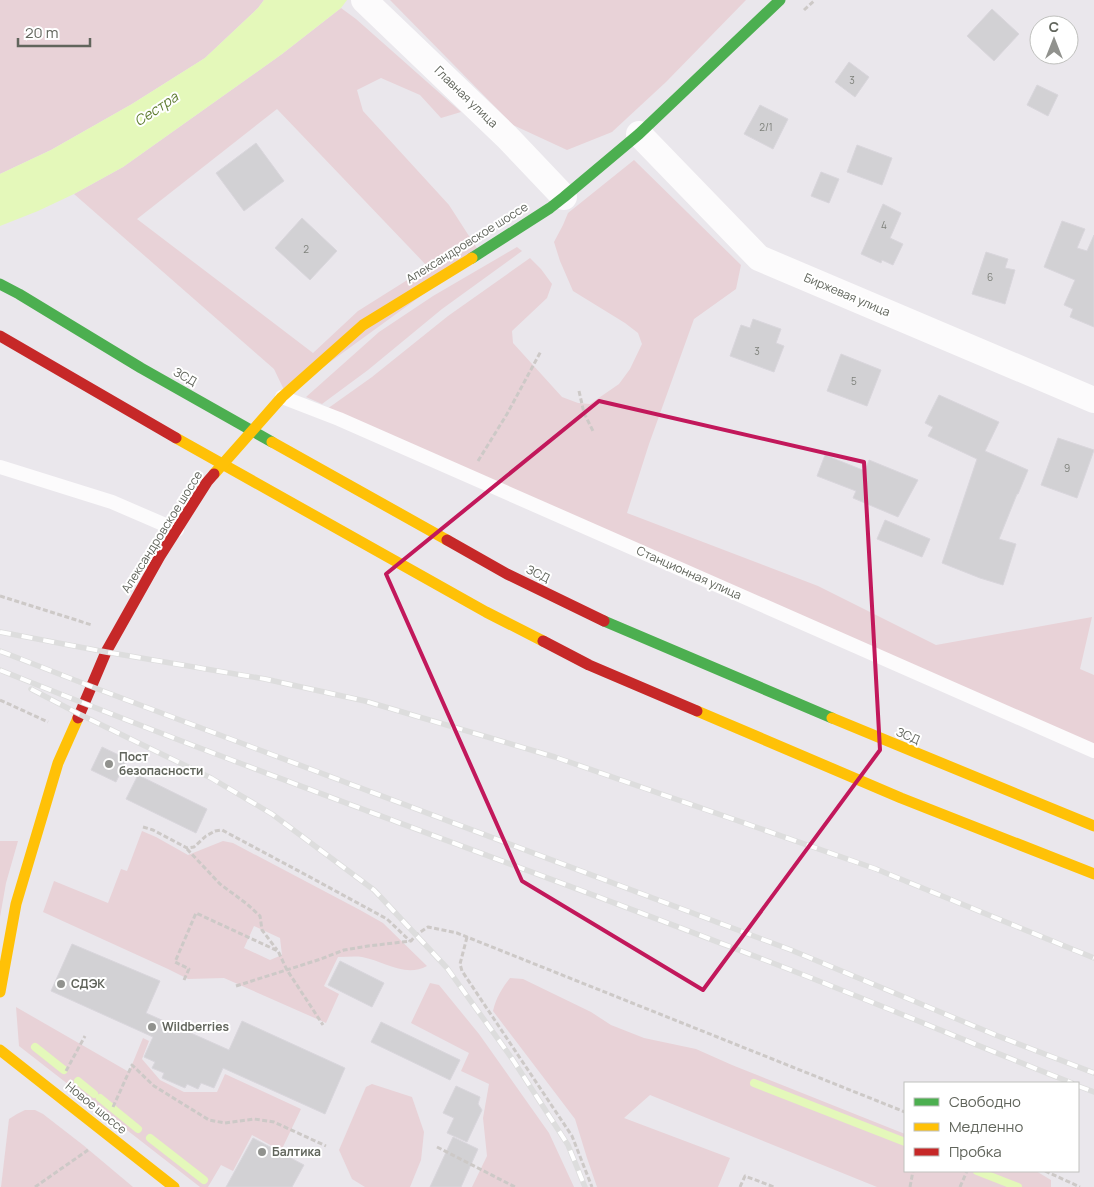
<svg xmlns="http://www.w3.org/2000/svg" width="1094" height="1187" viewBox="0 0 1094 1187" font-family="Manrope,sans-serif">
<rect width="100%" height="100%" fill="#eae7ec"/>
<g fill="#e8d2d7" fill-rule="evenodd">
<polygon points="0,0 264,0 258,8 205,58 132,104 51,150 0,174"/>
<polygon points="390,0 746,0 666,82 612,132 567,150 513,125"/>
<path d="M341,8L356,19L461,112L441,118L420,95L381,78L357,90L363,111L449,205L480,253L286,394L274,369L74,194L123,167L282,54ZM277,109L428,267L358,311L313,353L137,219Z"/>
<polygon points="634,160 741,265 736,289 694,319 649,444 627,513 818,586 936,645 1092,617 1080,669 1094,675 1094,751 327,409 372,377 448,316 530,258 541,269 552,284 547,298 512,331 513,343 562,397 578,403 590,404 619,384 630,369 642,344 638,333 625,323 573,291 560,261 554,242 563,225 568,213"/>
<polygon points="517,247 522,251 442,309 368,370 322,404 306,397 379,332 433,296"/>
<path d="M142,831L156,837L188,855L223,841L233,843L360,910L383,923L427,966C405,978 384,961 362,957C355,956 346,957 338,957L324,986L339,994L326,1023L224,978L188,979L168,969L43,912L54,881L108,903L121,869L127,871ZM254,926L280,938L282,955L270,960L244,948Z"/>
<polygon points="0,841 18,841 6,883 0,917"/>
<path d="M510,978L523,979L591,1012L611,1025L644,1038L696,1049L732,1065L905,1134V1171H1036L1051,1180V1187H877L650,1095L624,1118L730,1158L718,1187H597L587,1158L575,1119L493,1011C496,998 502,988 510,978Z"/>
<polygon points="430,983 439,985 479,1034 549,1133 574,1187 472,1187 487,1156 483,1118 489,1084 461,1071 469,1053 411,1023"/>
<polygon points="16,1007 129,1072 143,1038 149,1041 142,1059 160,1080 184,1092 217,1092 225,1074 301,1109 281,1151 252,1135 233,1171 221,1165 208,1187 200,1187 19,1046"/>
<polygon points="372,1084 412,1097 424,1132 421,1160 410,1187 365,1187 352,1179 339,1150 366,1087"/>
<polygon points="25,1110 35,1110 43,1114 83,1145 133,1187 1,1187 9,1119 17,1114"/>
</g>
<polygon fill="#e4f8ba" points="264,0 347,0 341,8 282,54 123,167 74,194 38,211 0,226 0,174 51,150 132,104 205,58 258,8"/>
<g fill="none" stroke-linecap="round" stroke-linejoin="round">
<g stroke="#e4f8ba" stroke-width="8">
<polyline points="35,1047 64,1070"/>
<polyline points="78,1081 94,1094"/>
<polyline points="754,1083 905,1142"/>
<polyline points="100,1098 138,1129"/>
<polyline points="150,1138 204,1180"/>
<polyline points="977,1171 1018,1187"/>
</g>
</g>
<g fill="#d2d1d4" stroke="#d9d6dc">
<polygon points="992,9 1019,34 994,61 967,36"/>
<polygon points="849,62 869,77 855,97 835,82"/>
<polygon points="1037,85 1058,95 1048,116 1027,105"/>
<polygon points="760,105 788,119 773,149 744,134"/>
<polygon points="256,143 284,181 244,211 216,173"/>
<polygon points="857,145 892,158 882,185 847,172"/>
<polygon points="821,172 839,179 829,203 811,196"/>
<polygon points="883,204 901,213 890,238 903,244 893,265 882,260 881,263 861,254"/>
<polygon points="302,218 337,251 310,280 275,248"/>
<polygon points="1062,221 1085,229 1077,248 1087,251 1094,235 1094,327 1070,317 1073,309 1064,305 1075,280 1044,267"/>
<polygon points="986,252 1008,259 1005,268 1015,270 1005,304 972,294"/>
<polygon points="753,319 781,329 776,343 784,346 774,372 730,356 741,325 750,328"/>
<polygon points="841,354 881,370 867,406 827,391"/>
<polygon points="939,395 999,422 985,451 1028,470 1018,494 1017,494 999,539 1016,544 1003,585 980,578 942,563 977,459 928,436 933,427 925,423"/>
<polygon points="1058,438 1094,450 1077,498 1041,485"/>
<polygon points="825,455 865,471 869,460 918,480 898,517 853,498 856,491 817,476"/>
<polygon points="885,520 930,539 922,557 877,539"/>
<polygon points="102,747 127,759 116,782 91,770"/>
<polygon points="138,775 207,809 196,833 126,799"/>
<polygon points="72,944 160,981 146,1013 229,1050 242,1021 345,1068 325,1114 223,1068 214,1088 201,1083 198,1089 187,1084 185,1088 162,1078 164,1073 152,1068 155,1062 144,1057 153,1037 51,991"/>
<polygon points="340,961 384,983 372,1007 328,985"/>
<polygon points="381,1022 460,1060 450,1080 371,1042"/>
<polygon points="456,1086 480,1097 478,1104 482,1110 467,1142 447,1133 454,1118 443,1113"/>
<polygon points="453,1137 478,1149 461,1187 430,1187"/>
<polygon points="253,1138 304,1165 292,1187 226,1187"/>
</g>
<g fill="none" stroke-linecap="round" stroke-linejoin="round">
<g stroke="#cdc9c7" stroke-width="3" stroke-dasharray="5 2.5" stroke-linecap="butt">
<polyline points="804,10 815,0"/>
<polyline points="579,391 584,413 593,431"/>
<polyline points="478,461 507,414 541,351"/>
<polyline points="0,596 92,625"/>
<polyline points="0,700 48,722"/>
<polyline points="143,827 153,830 187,848 194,847 206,836 215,831 222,830 308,876 387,919 410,941"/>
<polyline points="187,849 220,884 247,904 260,916 262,930 277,950"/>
<polyline points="467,937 460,964 462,971 572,1136 592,1187"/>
<polyline points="184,980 189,969 175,962 196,913 278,951 287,970 323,1025"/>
<polyline points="236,986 321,959 344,950 368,946 411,941 416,935 428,927 457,933 905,1112"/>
<polyline points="66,1071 85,1036"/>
<polyline points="113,1107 132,1065 154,1086 209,1120 225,1123 254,1119 274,1122 326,1146"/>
<polyline points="437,1147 515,1187"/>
<polyline points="1045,1171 1080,1187"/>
<polyline points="35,1187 88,1150"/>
<polyline points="740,1187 745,1176 774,1187"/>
<polyline points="910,1187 913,1171"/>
<polyline points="960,1187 967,1171"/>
</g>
<g stroke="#fcfbfc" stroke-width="14">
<polyline points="282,397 339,419 1094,751"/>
<polyline points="0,467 112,502 177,530"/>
</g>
<g stroke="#fcfbfc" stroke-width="26">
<polyline points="364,0 507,137 564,197"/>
<polyline points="639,134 759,258 1094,400"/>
</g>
<g stroke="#4caf50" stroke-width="11">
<polyline points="472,258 550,208 564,197 639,134 780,0"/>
<polyline points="0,284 19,294 141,368 272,442"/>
<polyline points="604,621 832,718"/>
</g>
<g stroke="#ffc107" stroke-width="11">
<polyline points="176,438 486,612 543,641"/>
<polyline points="272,442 447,540"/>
<polyline points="214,474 282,397 363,325 472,258"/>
<polyline points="697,711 901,798 1094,874"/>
<polyline points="832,718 1094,826"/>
<polyline points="0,992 16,904 58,763 78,718"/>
<polyline points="0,1050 174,1187"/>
</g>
<g stroke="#c62828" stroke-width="11">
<polyline points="0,336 176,438"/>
<polyline points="447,540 507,574 604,621"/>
<polyline points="543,641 589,665 697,711"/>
<polyline points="78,718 106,652 160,556 207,482 214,474"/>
</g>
<defs>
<g id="rail">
<polyline points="0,632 106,652 265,679 365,701 555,757 876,869 1094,958"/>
<polyline points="0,651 103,691 791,950 998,1036 1094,1073"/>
<path d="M0,670C259,774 522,866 783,967C879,1004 975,1045 1072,1083"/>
<polyline points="31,689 79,714 211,778 272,814 374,890 447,968 513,1060 568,1145 585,1187"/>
<polyline points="1078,1086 1094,1092"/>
</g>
</defs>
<use href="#rail" stroke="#ddd" stroke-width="5.5"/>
<use href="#rail" stroke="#fff" stroke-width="4" stroke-dasharray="11" stroke-linecap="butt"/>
</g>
<path fill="none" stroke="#c2185b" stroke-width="4" stroke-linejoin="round" d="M599,401L864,462L880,750L703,990L522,881L386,574Z"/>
<g fill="#91928e" stroke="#fff" stroke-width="2">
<circle cx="109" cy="764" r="5"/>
<circle cx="61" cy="984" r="5"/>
<circle cx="152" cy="1027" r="5"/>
<circle cx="262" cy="1152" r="5"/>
</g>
<g text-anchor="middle" stroke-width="4" stroke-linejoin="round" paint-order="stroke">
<g font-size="10" fill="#7e817b">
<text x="852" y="84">3</text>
<text x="766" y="131">2/1</text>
<text x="884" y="229">4</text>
<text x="306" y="253">2</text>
<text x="990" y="281">6</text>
<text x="757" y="355">3</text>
<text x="854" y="385">5</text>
<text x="1067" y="472">9</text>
</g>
<g font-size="12" fill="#61655c" stroke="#fff">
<text transform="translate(466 97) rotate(44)" y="4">Главная улица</text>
<text transform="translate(467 243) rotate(-32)" y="4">Александровское шоссе</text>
<text transform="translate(847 295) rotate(23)" y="4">Биржевая улица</text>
<text transform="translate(185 377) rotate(29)" y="4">ЗСД</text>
<text transform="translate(162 532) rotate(-58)" y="4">Александровское шоссе</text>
<text transform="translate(689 573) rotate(24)" y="4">Станционная улица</text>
<text transform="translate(538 574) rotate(26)" y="4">ЗСД</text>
<text transform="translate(908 736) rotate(23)" y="4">ЗСД</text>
<text transform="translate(96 1108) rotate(39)" y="4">Новое шоссе</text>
</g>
<g font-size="12" font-weight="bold" fill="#61655c" stroke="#fff" text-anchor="start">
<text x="119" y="761">Пост<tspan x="119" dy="14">безопасности</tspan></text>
<text x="71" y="988">СДЭК</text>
<text x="162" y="1031">Wildberries</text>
<text x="272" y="1156">Балтика</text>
</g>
<g font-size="14" font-style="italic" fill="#5e7c30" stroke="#fff">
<text transform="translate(156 109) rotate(-34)" y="5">Сестра</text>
</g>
</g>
<rect x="904" y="1082" width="175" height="90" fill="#ffffff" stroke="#c0c1be"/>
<rect x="914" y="1098" width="25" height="8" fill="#4caf50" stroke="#c0c1be"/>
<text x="949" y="1107" font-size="15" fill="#61655c">Свободно</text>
<rect x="914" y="1123" width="25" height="8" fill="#ffc107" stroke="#c0c1be"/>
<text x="949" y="1132" font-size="15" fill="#61655c">Медленно</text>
<rect x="914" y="1148" width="25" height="8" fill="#c62828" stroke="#c0c1be"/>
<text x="949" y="1157" font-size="15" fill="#61655c">Пробка</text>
<g transform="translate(1054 40)"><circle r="24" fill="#ffffff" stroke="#c0c1be"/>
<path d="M0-4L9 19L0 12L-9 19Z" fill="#91928e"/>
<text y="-8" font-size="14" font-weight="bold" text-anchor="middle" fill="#61655c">С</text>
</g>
<path d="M18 38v8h72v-8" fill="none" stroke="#61655c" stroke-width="2.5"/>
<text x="25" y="38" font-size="15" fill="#61655c" stroke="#ffffff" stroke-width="4" paint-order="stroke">20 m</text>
</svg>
